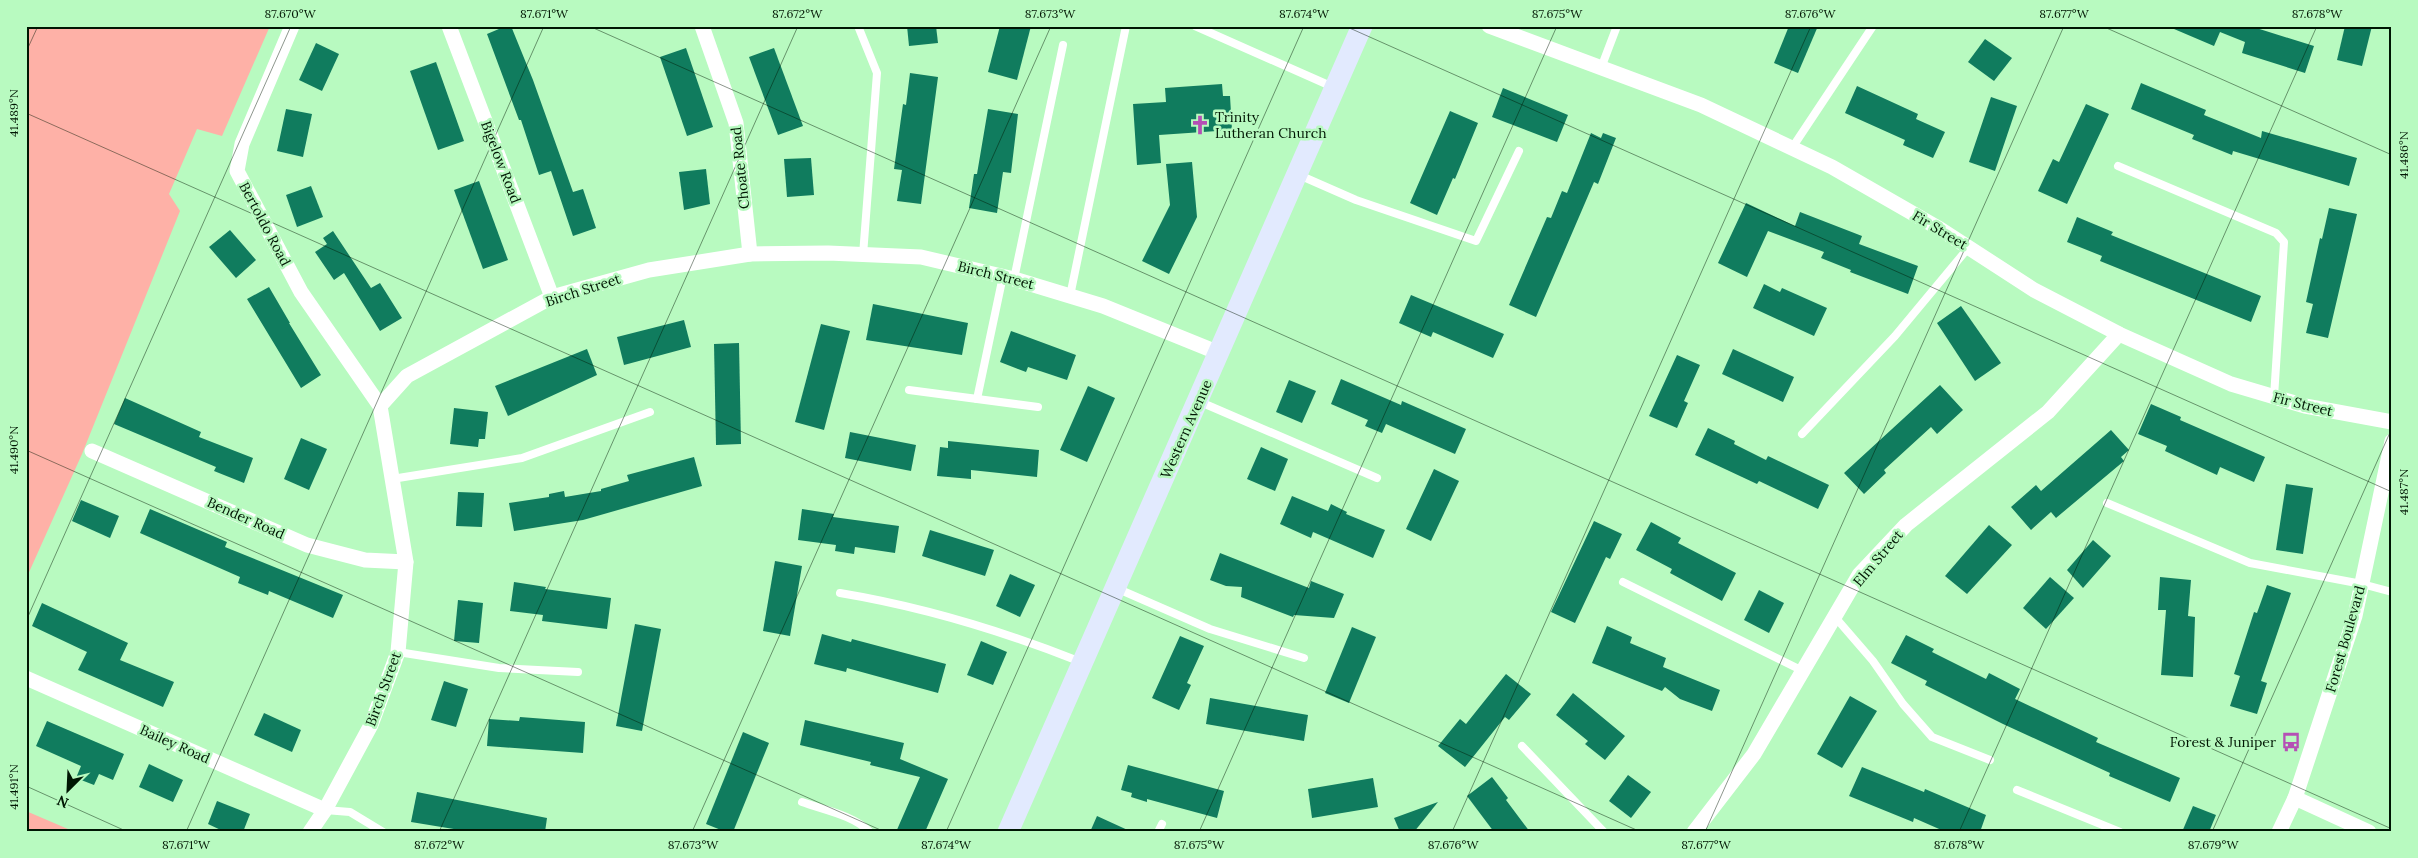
<svg xmlns="http://www.w3.org/2000/svg" width="2418" height="858" viewBox="0 0 2418 858" font-family="Lora,serif">
<rect width="100%" height="100%" fill="#b8fac0"/>
<g fill="#feb1a7">
<polygon points="26,26 270,26 222,136 197,129 169,194 180,211 82,454 26,579"/>
<polygon points="26,811 75,832 26,832"/>
</g>
<g fill="#107c5e">
<polygon points="506,26 511,26 533,80 573,192 583,189 596,228 573,236 551,171 539,175 521,120 519,120 487,34"/>
<polygon points="907,26 936,26 938,43 909,46"/>
<polygon points="1000,26 1031,26 1017,80 988,72"/>
<polygon points="1789,26 1818,26 1798,73 1774,63"/>
<polygon points="2167,26 2250,26 2314,46 2305,73 2242,53 2245,42 2220,32 2214,46"/>
<polygon points="2345,26 2372,26 2362,66 2337,60"/>
<polygon points="1985,39 2012,58 1994,81 1968,62"/>
<polygon points="316,43 339,54 322,91 299,80"/>
<polygon points="686,48 713,127 687,136 660,57"/>
<polygon points="774,48 803,126 778,135 749,57"/>
<polygon points="436,62 464,141 438,150 410,71"/>
<polygon points="910,73 938,77 921,204 897,201 902,170 894,169 903,104 906,105"/>
<polygon points="2141,83 2206,110 2204,115 2261,138 2262,131 2357,158 2349,186 2233,151 2232,155 2192,139 2194,135 2131,109"/>
<polygon points="1222,84 1223,96 1230,96 1232,130 1159,135 1161,163 1137,165 1133,104 1166,102 1165,88"/>
<polygon points="1857,86 1918,114 1916,119 1945,132 1933,158 1903,145 1905,140 1845,113"/>
<polygon points="1503,88 1568,115 1557,142 1492,117"/>
<polygon points="1991,97 2017,106 1995,171 1969,162"/>
<polygon points="2086,104 2109,114 2067,204 2038,191 2053,159 2059,162"/>
<polygon points="286,109 312,114 303,157 277,151"/>
<polygon points="988,109 1018,114 1011,173 1003,172 997,213 969,208 974,174 977,174"/>
<polygon points="1450,111 1478,123 1455,179 1453,178 1437,215 1410,203"/>
<polygon points="1591,133 1601,138 1603,133 1616,138 1598,184 1594,182 1536,317 1509,305 1547,217 1551,218 1562,191 1567,193"/>
<polygon points="811,158 814,195 787,197 784,159"/>
<polygon points="1192,162 1197,217 1169,274 1142,261 1170,205 1166,164"/>
<polygon points="706,169 710,204 684,210 679,172"/>
<polygon points="479,181 508,260 483,269 454,190"/>
<polygon points="311,186 323,217 297,227 286,195"/>
<polygon points="1746,203 1795,226 1800,212 1862,236 1859,244 1918,266 1908,294 1850,272 1851,270 1821,258 1824,252 1768,231 1747,277 1718,263"/>
<polygon points="2329,208 2357,214 2328,338 2306,333 2313,304 2306,302 2320,238 2322,239"/>
<polygon points="2077,217 2113,232 2111,235 2261,296 2251,322 2100,261 2102,256 2067,242"/>
<polygon points="230,230 256,260 236,278 209,247"/>
<polygon points="333,231 371,288 380,283 402,318 380,331 344,273 334,280 315,252 327,244 323,238"/>
<polygon points="1764,284 1780,292 1782,288 1827,308 1814,336 1753,308"/>
<polygon points="269,287 290,323 289,323 321,375 301,388 247,299"/>
<polygon points="1411,295 1504,334 1493,358 1433,332 1431,337 1399,323"/>
<polygon points="873,304 968,323 962,355 866,340"/>
<polygon points="1961,306 2001,363 1975,381 1937,323"/>
<polygon points="684,320 691,347 624,365 617,337"/>
<polygon points="821,324 850,331 824,430 795,422"/>
<polygon points="1011,331 1076,355 1067,380 1028,367 1026,372 1000,362"/>
<polygon points="739,343 741,444 716,445 714,344"/>
<polygon points="587,349 597,375 508,416 495,386"/>
<polygon points="1733,349 1794,377 1783,402 1722,374"/>
<polygon points="1677,355 1700,365 1684,401 1688,403 1677,428 1649,416"/>
<polygon points="1341,379 1401,405 1402,401 1466,429 1455,454 1386,424 1382,433 1365,426 1368,420 1331,404"/>
<polygon points="1289,380 1316,391 1302,423 1276,412"/>
<polygon points="1940,385 1963,410 1937,434 1931,427 1884,470 1886,473 1864,494 1844,473"/>
<polygon points="1088,386 1115,398 1087,462 1060,450"/>
<polygon points="125,398 201,432 199,437 253,458 244,483 214,471 216,467 114,424"/>
<polygon points="2151,404 2181,417 2180,420 2265,457 2254,482 2220,467 2217,475 2165,451 2167,446 2138,434"/>
<polygon points="454,408 488,412 485,439 479,439 478,447 450,444"/>
<polygon points="1708,428 1735,441 1734,444 1766,460 1768,456 1829,485 1818,509 1759,481 1757,484 1695,455"/>
<polygon points="2111,430 2129,450 2121,457 2124,461 2056,518 2051,512 2031,530 2011,507 2036,485 2041,491"/>
<polygon points="850,432 916,445 911,471 845,458"/>
<polygon points="301,438 327,449 309,490 284,479"/>
<polygon points="948,441 1039,450 1037,477 971,470 971,479 937,476 940,447 948,448"/>
<polygon points="1261,447 1288,459 1275,491 1247,479"/>
<polygon points="694,457 702,486 583,520 514,531 509,503 549,497 549,494 564,491 565,497 601,491 601,489 629,481 627,475"/>
<polygon points="1434,469 1459,481 1431,541 1406,529"/>
<polygon points="2286,484 2313,488 2303,554 2276,550"/>
<polygon points="458,492 484,493 482,527 456,526"/>
<polygon points="1292,496 1328,511 1331,504 1347,512 1346,514 1385,530 1373,558 1313,532 1311,538 1280,524"/>
<polygon points="81,500 119,516 110,538 72,521"/>
<polygon points="150,509 227,542 225,547 343,595 333,618 269,591 268,595 238,583 240,577 140,533"/>
<polygon points="802,509 834,514 833,517 899,526 895,553 855,547 854,554 835,551 836,545 798,540"/>
<polygon points="1594,521 1622,534 1610,559 1606,557 1575,623 1551,612"/>
<polygon points="1651,522 1681,538 1678,543 1736,573 1722,601 1670,573 1672,569 1636,550"/>
<polygon points="1989,525 2012,545 1967,594 1945,576"/>
<polygon points="930,530 994,550 985,576 922,556"/>
<polygon points="2093,540 2111,556 2083,588 2067,570"/>
<polygon points="1220,553 1309,588 1311,581 1344,594 1334,618 1294,615 1293,617 1241,597 1242,587 1226,586 1210,580"/>
<polygon points="775,561 802,566 790,636 763,631"/>
<polygon points="1010,574 1035,585 1020,617 996,606"/>
<polygon points="2050,577 2074,598 2046,629 2023,608"/>
<polygon points="2160,577 2191,580 2188,616 2195,617 2193,677 2161,675 2166,610 2158,610"/>
<polygon points="514,582 546,587 545,589 611,598 607,629 542,621 543,615 510,611"/>
<polygon points="2267,585 2291,593 2261,681 2267,683 2257,714 2230,706 2240,676 2234,674 2254,612 2257,613"/>
<polygon points="1759,590 1784,603 1769,633 1744,620"/>
<polygon points="458,600 483,603 479,643 454,641"/>
<polygon points="42,603 128,643 120,660 174,682 163,707 78,670 87,652 32,626"/>
<polygon points="635,624 661,629 642,731 616,726"/>
<polygon points="1607,626 1632,637 1630,643 1666,658 1663,667 1720,690 1712,711 1680,699 1665,687 1662,691 1592,663"/>
<polygon points="1352,627 1376,637 1349,703 1325,693"/>
<polygon points="822,634 851,642 852,639 946,664 938,693 847,668 846,672 814,664"/>
<polygon points="1906,635 1934,649 1932,652 1986,679 1989,673 2020,689 2015,699 2098,738 2096,742 2180,778 2170,802 2109,776 2110,773 2003,724 1925,685 1927,681 1891,663"/>
<polygon points="1180,636 1204,646 1187,683 1191,685 1179,710 1152,698"/>
<polygon points="981,641 1007,652 993,685 967,675"/>
<polygon points="1506,674 1531,694 1509,720 1505,717 1465,767 1438,746 1460,719 1466,724"/>
<polygon points="444,681 468,689 456,727 431,720"/>
<polygon points="1573,693 1625,736 1605,760 1585,744 1588,741 1556,715"/>
<polygon points="1850,696 1877,711 1842,768 1817,754"/>
<polygon points="1210,698 1308,715 1304,741 1206,724"/>
<polygon points="264,713 301,730 292,752 254,735"/>
<polygon points="520,717 585,722 583,753 487,746 489,719 519,721"/>
<polygon points="805,720 904,743 900,759 948,779 925,832 896,832 920,777 870,765 871,762 800,745"/>
<polygon points="47,721 124,754 113,780 99,774 94,785 76,778 81,766 36,746"/>
<polygon points="743,732 769,743 733,832 726,832 706,824"/>
<polygon points="149,764 183,780 173,802 139,787"/>
<polygon points="1128,765 1224,791 1217,818 1147,799 1147,802 1131,797 1132,793 1121,790"/>
<polygon points="1862,767 1924,792 1925,789 1986,815 1980,832 1946,832 1914,818 1913,822 1849,796"/>
<polygon points="1628,775 1651,792 1631,818 1609,801"/>
<polygon points="1492,777 1508,798 1506,800 1530,832 1494,832 1467,796"/>
<polygon points="1373,778 1378,807 1312,818 1308,789"/>
<polygon points="417,792 547,818 545,832 472,832 411,822"/>
<polygon points="217,801 250,814 243,832 225,832 208,824"/>
<polygon points="1438,802 1414,832 1400,832 1394,818"/>
<polygon points="2193,806 2216,815 2209,832 2182,832"/>
<polygon points="1097,816 1132,832 1090,832"/>
</g>
<g fill="none" stroke-linecap="round" stroke-linejoin="round">
<g stroke="#fff" stroke-width="8">
<polyline points="858,26 877,73 863,255"/>
<polyline points="1195,26 1333,87"/>
<polyline points="1601,68 1617,26"/>
<polyline points="1792,148 1873,26"/>
<polyline points="2118,166 2276,233 2284,242 2274,397"/>
<polyline points="1299,175 1356,200 1476,241 1519,151"/>
<polyline points="1014,279 1063,45"/>
<polyline points="1070,296 1126,26"/>
<polyline points="909,390 1038,407"/>
<polyline points="977,399 1003,276"/>
<polyline points="1198,401 1377,478"/>
<polyline points="1802,434 1895,336 1969,247"/>
<polyline points="392,479 522,458 650,412"/>
<polyline points="2107,503 2250,563 2362,584 2392,592"/>
<polyline points="1623,582 1803,671"/>
<polyline points="1116,588 1210,629 1304,658"/>
<path d="M840,593C924,607 1003,631 1081,662"/>
<polyline points="1835,617 1873,661 1903,704 1932,737 1990,760"/>
<polyline points="398,652 499,668 578,672"/>
<polyline points="1522,746 1604,832"/>
<polyline points="2017,790 2120,832"/>
<path d="M802,802C824,810 853,815 870,832"/>
<polyline points="325,810 350,812 383,832"/>
<polyline points="1158,832 1162,824"/>
</g>
<g stroke="#fff" stroke-width="15">
<polyline points="292,26 242,144 237,171 301,292 380,406 406,562 398,652 371,725 325,810 310,832"/>
<polyline points="449,26 552,297"/>
<polyline points="702,26 736,123 750,254"/>
<polyline points="1489,26 1701,105 1832,167 1940,229 2034,290 2119,334 2231,384 2305,406 2392,422"/>
<polyline points="380,406 407,376 552,297 649,270 750,254 828,253 921,257 1014,279 1103,306 1219,353"/>
<polyline points="92,451 307,545 365,560 406,562"/>
<polyline points="26,678 325,810"/>
<polyline points="2295,798 2369,832"/>
<polyline points="1694,832 1754,754 1859,575 1906,525 2048,412 2119,334"/>
<polyline points="2279,832 2295,798 2355,616 2392,441"/>
</g>
<polyline stroke="#e2eafe" stroke-width="21" points="1008,832 1362,26"/>
</g>
<path fill="none" stroke="#001603" stroke-width="1" stroke-opacity="0.45" d="M589,26L2392,829M1345,26L2392,492M2102,26L2392,155M26,52L38,26M26,113L1641,832M26,450L885,832M26,621L291,26M26,786L128,832M186,832L544,26M439,832L798,26M692,832L1051,26M946,832L1304,26M1199,832L1557,26M1452,832L1811,26M1705,832L2064,26M1959,832L2317,26M2212,832L2392,428"/>
<defs>
<symbol id="church-bare" viewBox="-9 -9 18 18"><path d="M-1.2-6h2.4v3.5h3.3v2.4h-3.3V6h-2.4V-.1h-3.3v-2.4h3.3Z" fill="#b550b5" stroke="#b8fac0" stroke-width="2.5" paint-order="stroke"/></symbol>
<symbol id="bus-bare" viewBox="-9 -9 18 18"><path d="M-5-6H5V4H4V6H2V4H-2V6H-4V4H-5ZM-3.5-4V0h7V-4ZM-3.5 1.2v1.5H-2V1.2ZM2 1.2v1.5H3.5V1.2Z" fill="#b550b5" stroke="#b8fac0" stroke-width="2.5" paint-order="stroke"/></symbol>
</defs>
<g fill-rule="evenodd">
<use href="#church-bare" x="1186" y="111" width="28" height="28"/>
<use href="#bus-bare" x="2277" y="728" width="28" height="28"/>
</g>
<g text-anchor="middle" stroke-width="5" stroke-linejoin="round" paint-order="stroke">
<g font-size="14" fill="#001603" stroke="#b8fac0" text-anchor="start">
<text x="1215" y="122">Trinity<tspan x="1215" dy="16">Lutheran Church</tspan></text>
<text x="2276" y="747" text-anchor="end">Forest &amp; Juniper</text>
</g>
<g font-size="14" fill="#001603" stroke="#b8fac0">
<text transform="translate(501 162) rotate(69)" y="5">Bigelow Road</text>
<text transform="translate(740 168) rotate(-96)" y="5">Choate Road</text>
<text transform="translate(265 224) rotate(62)" y="5">Bertoldo Road</text>
<text transform="translate(1940 230) rotate(31)" y="5">Fir Street</text>
<text transform="translate(996 275) rotate(14)" y="5">Birch Street</text>
<text transform="translate(583 290) rotate(-18)" y="5">Birch Street</text>
<text transform="translate(2303 404) rotate(14)" y="5">Fir Street</text>
<text transform="translate(1186 429) rotate(-66)" y="5">Western Avenue</text>
<text transform="translate(246 518) rotate(24)" y="5">Bender Road</text>
<text transform="translate(1878 558) rotate(-50)" y="5">Elm Street</text>
<text transform="translate(2345 639) rotate(-74)" y="5">Forest Boulevard</text>
<text transform="translate(383 689) rotate(-70)" y="5">Birch Street</text>
<text transform="translate(175 744) rotate(24)" y="5">Bailey Road</text>
</g>
</g>
<rect width="2418" height="858" fill="none" stroke="#b8fac0" stroke-width="55"/>
<g transform="translate(68 790) rotate(204)" stroke="#b8fac0" stroke-width="4" paint-order="stroke">
<path d="M0-4L9 19L0 12L-9 19Z" fill="#001603"/>
<text y="-8" font-size="14" font-weight="bold" text-anchor="middle" fill="#001603">N</text>
</g>
<rect x="28" y="28" width="2362" height="802" fill="none" stroke="#001603" stroke-width="2"/>
<g font-size="12" text-anchor="middle" fill="#001603">
<text x="290" y="18">87.670°W</text>
<text x="544" y="18">87.671°W</text>
<text x="797" y="18">87.672°W</text>
<text x="1050" y="18">87.673°W</text>
<text x="1304" y="18">87.674°W</text>
<text x="1557" y="18">87.675°W</text>
<text x="1810" y="18">87.676°W</text>
<text x="2064" y="18">87.677°W</text>
<text x="2317" y="18">87.678°W</text>
<text transform="translate(14 113) rotate(-90)" y="4">41.489°N</text>
<text transform="translate(2404 155) rotate(-90)" y="4">41.486°N</text>
<text transform="translate(14 450) rotate(-90)" y="4">41.490°N</text>
<text transform="translate(2404 492) rotate(-90)" y="4">41.487°N</text>
<text transform="translate(14 787) rotate(-90)" y="4">41.491°N</text>
<text x="186" y="849">87.671°W</text>
<text x="439" y="849">87.672°W</text>
<text x="693" y="849">87.673°W</text>
<text x="946" y="849">87.674°W</text>
<text x="1199" y="849">87.675°W</text>
<text x="1453" y="849">87.676°W</text>
<text x="1706" y="849">87.677°W</text>
<text x="1959" y="849">87.678°W</text>
<text x="2213" y="849">87.679°W</text>
</g>
</svg>
